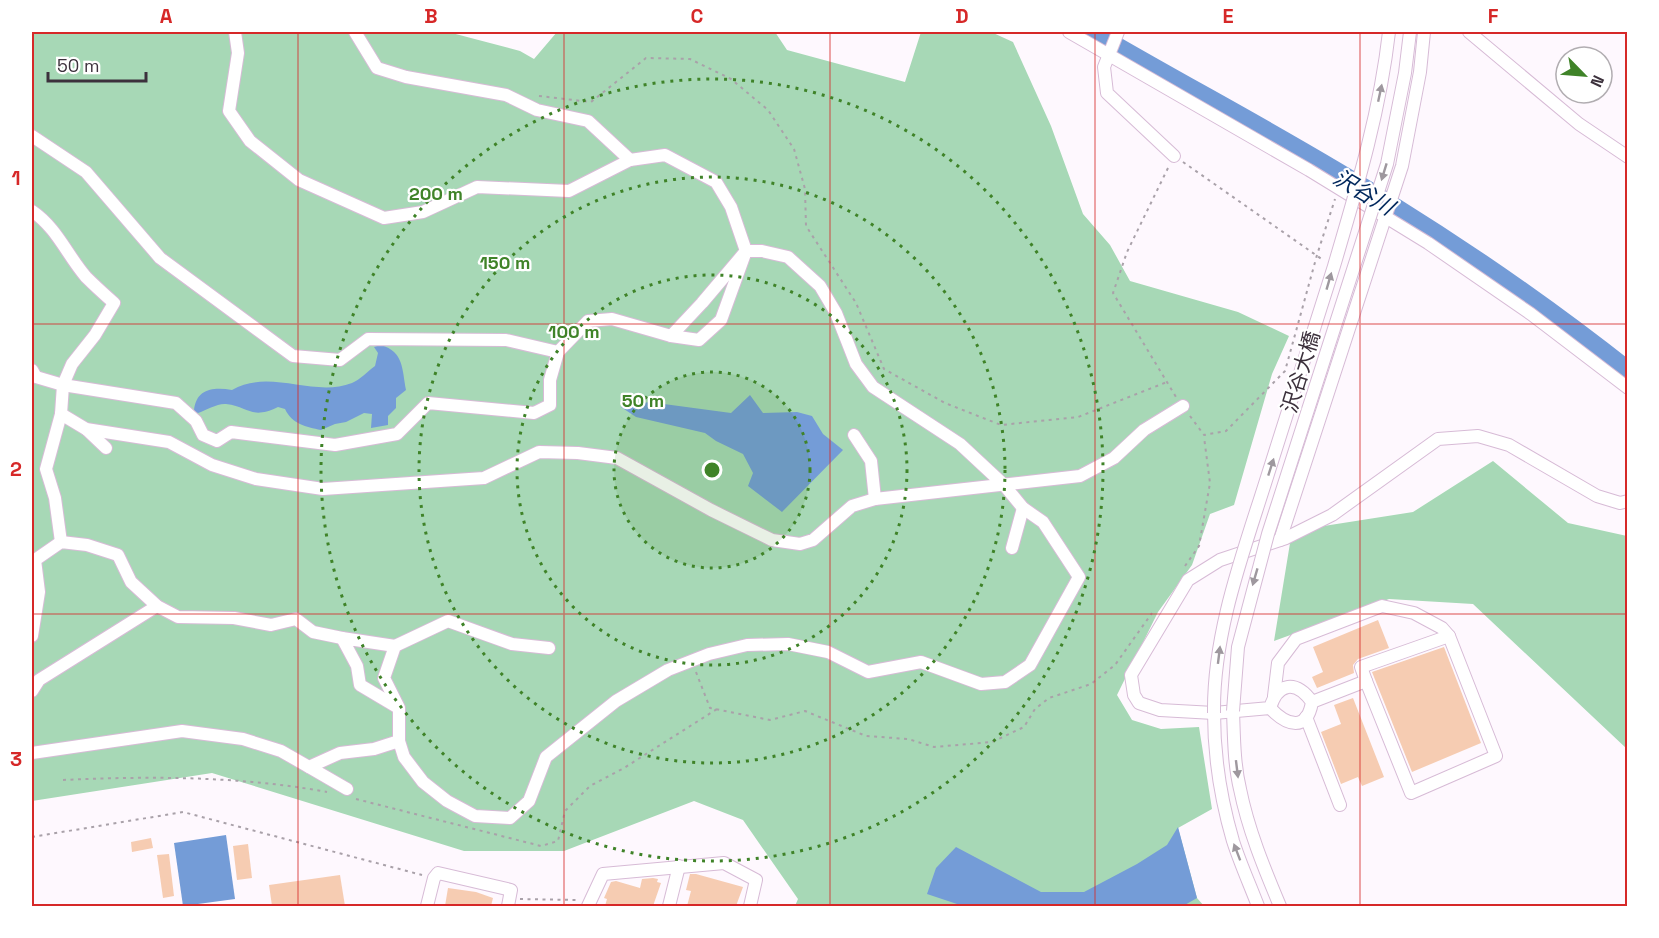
<svg xmlns="http://www.w3.org/2000/svg" width="1659" height="938" viewBox="0 0 1659 938" font-family="'Space Grotesk','Noto Sans JP',sans-serif">
<rect width="100%" height="100%" fill="#fef8fe"/>
<g fill="#a7d8b6">
<polygon points="32,32 448,32 520,51 534,59 557,32 627,32 630,33 632,32 775,32 787,50 905,82 921,32 991,32 1013,42 1051,126 1083,214 1110,245 1130,281 1238,312 1289,336 1272,374 1234,505 1210,514 1192,565 1158,612 1117,695 1132,720 1161,729 1199,727 1212,809 1178,828 1197,898 1204,906 795,906 798,899 743,820 694,801 564,851 464,851 212,773 32,801"/>
<polygon points="1493,461 1568,523 1627,536 1627,749 1473,604 1389,599 1274,641 1292,531 1413,512"/>
</g>
<g fill="#749cd7">
<path d="M381,345C404,352 402,369 406,390L396,398V408L388,416V425L371,428L372,414L364,413L346,422L335,424L321,430C306,427 292,424 285,409L278,407C251,420 250,407 226,404C218,403 206,410 198,413L194,411C196,388 214,387 232,390C270,368 313,398 352,383C360,380 368,371 375,366L378,353L374,347Z"/>
<polygon points="750,395 763,413 797,412 812,416 823,434 843,450 782,512 748,486 753,473 743,454 716,441 705,433 636,417 621,407 649,402 731,413"/>
<polygon points="1178,827 1197,898 1183,906 963,906 927,894 936,868 956,847 1041,892 1084,892 1137,864 1167,845"/>
<polygon points="226,835 235,899 183,906 174,843"/>
</g>
<g fill="none" stroke-linecap="round" stroke-linejoin="round">
<path stroke="#749cd7" stroke-width="24" d="M1087,32C1187,91 1291,144 1390,207C1472,258 1551,313 1628,374"/>
</g>
<g fill="#f6ccb2">
<polygon points="1378,620 1389,648 1358,659 1353,665 1354,673 1317,688 1312,677 1323,672 1313,647"/>
<polygon points="1444,647 1481,743 1412,772 1372,672"/>
<polygon points="1353,698 1384,777 1362,786 1358,777 1341,784 1321,732 1341,724 1334,705"/>
<polygon points="151,838 153,848 132,852 131,842"/>
<polygon points="248,844 252,878 237,880 233,846"/>
<polygon points="169,854 174,896 163,898 157,855"/>
<polygon points="690,874 696,874 743,887 736,906 687,906 691,891 686,890"/>
<polygon points="340,875 345,906 272,906 269,885"/>
<polygon points="653,878 658,879 657,882 661,883 653,906 605,906 607,899 604,898 611,882 616,881 640,888 642,879"/>
<polygon points="448,888 476,892 493,898 491,906 445,906"/>
</g>
<g fill="none" stroke-linecap="round" stroke-linejoin="round">
<defs>
<g id="minor">
<polyline points="235,32 238,53 229,111 250,141 299,180 384,218 423,212 477,187 569,191 630,160 665,155 716,182 731,207 746,251 702,303 671,336"/>
<polyline points="355,32 377,68 406,77 506,95 537,110 588,121 630,160"/>
<polyline points="1069,32 1309,170 1428,243 1531,314 1628,388"/>
<polyline points="1118,32 1104,67 1107,93 1174,156"/>
<polyline points="1469,32 1579,124 1628,157"/>
<polyline points="32,136 86,172 160,258 293,356 340,360 368,339 506,340 558,352"/>
<path d="M32,211C57,228 67,255 86,277C95,286 105,295 114,303L95,335L72,364L63,385L61,414L46,469L55,498L61,542"/>
<polyline points="32,370 36,377 63,385 176,403 196,421 203,435 217,441 231,432 335,445 397,434 428,403 534,413 550,405 550,380 558,352 588,321 612,319 671,336 699,340 721,320 746,251 762,251 788,257 820,286 836,313 856,364 873,387 960,444 1004,485 1023,508 1043,522 1079,577 1030,665 1005,682 981,684 921,662 868,672 828,652 788,644 747,645 709,654 668,670 616,701 546,757 529,801 510,818 475,816 447,801 423,782 404,757 399,741 374,749 340,753 309,767 281,751 243,739 182,731 32,753"/>
<polyline points="61,414 86,429 169,442 212,465 256,479 323,489 484,478 539,452 578,453 617,458 711,510 772,540 800,544 813,540 852,506 875,499 1080,476 1114,458 1144,430 1183,406"/>
<polyline points="86,429 106,448"/>
<polyline points="854,435 871,461 875,499"/>
<polyline points="1280,540 1402,166 1420,72 1424,32"/>
<polyline points="1012,548 1023,508"/>
<polyline points="32,636 39,592 35,560 61,542 87,545 118,555 131,582 157,606 178,617 234,618 271,625 296,619 313,632 342,638"/>
<polyline points="395,646 342,638 357,666 360,685 397,707"/>
<polyline points="1366,681 1361,667 1449,636"/>
<polyline points="32,691 39,680 157,606"/>
<polyline points="1274,696 1278,663 1296,639 1382,606 1414,613 1442,628 1449,636 1496,756 1411,793 1366,681 1312,702"/>
<path d="M1270,708C1278,682 1296,680 1312,702C1307,732 1287,726 1270,708L1214,713L1160,710L1139,703L1134,695L1131,675L1188,580L1220,560L1286,538L1332,515L1438,439L1478,436L1509,445L1597,496L1620,503L1628,501"/>
<path d="M1233,711C1234,737 1234,764 1240,789C1248,829 1264,868 1280,906"/>
<path d="M1214,713C1214,756 1221,800 1233,841C1240,863 1250,885 1258,906"/>
<polyline points="1306,717 1340,805"/>
<polyline points="399,741 399,708 384,678 395,646 448,621 512,644 549,648"/>
<polyline points="309,767 347,789"/>
<polyline points="427,906 434,878 438,873 511,890 508,906"/>
<polyline points="588,906 603,874 724,863 756,880 750,906"/>
<polyline points="669,906 679,866"/>
</g>
</defs>
<use href="#minor" stroke="#d7bbd6" stroke-width="14"/>
<g stroke="#a9a1a9" stroke-width="2" stroke-dasharray="3 4.5" stroke-linecap="butt">
<polyline points="539,96 591,102 646,58 690,59 731,79 768,110 794,149 805,189 806,226 856,303 884,369 945,403 1001,425 1078,417 1167,382"/>
<polyline points="1183,162 1323,260"/>
<polyline points="1168,168 1127,252 1113,293 1176,397"/>
<polyline points="1190,416 1204,435 1226,431 1285,371 1317,255 1335,199"/>
<polyline points="1185,566 1199,546 1210,483 1204,437"/>
<polyline points="696,672 710,708 770,720 805,711 866,736 908,739 934,747 992,742 1024,727 1035,709 1049,698 1091,684 1115,665 1152,613"/>
<path d="M63,780C151,776 240,776 327,792"/>
<polyline points="356,799 541,846 558,841 565,811 590,786 624,768 717,709"/>
<polyline points="32,837 183,812 422,875"/>
<polyline points="520,899 578,900"/>
</g>
<use href="#minor" stroke="#fff" stroke-width="12"/>
<defs>
<g id="minor-bridge">
<polyline points="1233,711 1238,647 1268,534 1387,164 1405,73 1410,32"/>
<path d="M1214,713C1213,631 1244,551 1268,474C1290,405 1312,335 1334,266C1357,188 1380,112 1389,32"/>
</g>
</defs>
<use href="#minor-bridge" stroke="#d7bbd6" stroke-width="14" stroke-linecap="butt"/>
<use href="#minor-bridge" stroke="#fff" stroke-width="12"/>
</g>
<defs><path id="oneway-solid" d="M-6-.8H1V-3.2L6.5 0L1 3.2V.8H-6Z" transform="scale(1.5)"/></defs>
<g fill="#9e989e">
<use href="#oneway-solid" transform="translate(1380 93) rotate(-78)"/>
<use href="#oneway-solid" transform="translate(1384 172) rotate(107)"/>
<use href="#oneway-solid" transform="translate(1329 281) rotate(-74)"/>
<use href="#oneway-solid" transform="translate(1271 467) rotate(-72)"/>
<use href="#oneway-solid" transform="translate(1255 577) rotate(106)"/>
<use href="#oneway-solid" transform="translate(1219 655) rotate(-83)"/>
<use href="#oneway-solid" transform="translate(1237 769) rotate(83)"/>
<use href="#oneway-solid" transform="translate(1237 852) rotate(-111)"/>
</g>
<path fill="none" stroke="#d62828" stroke-width="1.5" stroke-opacity="0.55" d="M298,32V906M564,32V906M830,32V906M1095,32V906M1360,32V906M32,324H1628M32,614H1628"/>
<circle cx="712" cy="470" r="98" fill="#3f8328" fill-opacity=".12"/>
<g fill="none" stroke="#3f8328" stroke-width="3" stroke-dasharray="3 6">
<circle cx="712" cy="470" r="98"/>
<circle cx="712" cy="470" r="195"/>
<circle cx="712" cy="470" r="293"/>
<circle cx="712" cy="470" r="391"/>
</g>
<g text-anchor="middle" stroke-width="4.5" stroke-linejoin="round" paint-order="stroke">
<g font-size="21" fill="#3c313c" stroke="#fff">
<text transform="translate(1301 372) rotate(-73)" y="7">沢谷大橋</text>
</g>
<g font-size="22" font-style="italic" fill="#01275c" stroke="#fff">
<text transform="translate(1364 192) rotate(31)" y="8">沢谷川</text>
</g>
</g>
<circle cx="712" cy="470" r="9" fill="#3f8328" stroke="#fff" stroke-width="3"/>
<g font-size="18" text-anchor="middle" font-weight="bold" fill="#3f8328" stroke="#fff" stroke-width="4.5" stroke-linejoin="round" paint-order="stroke">
<text x="436" y="200">200 m</text>
<text x="505" y="269">150 m</text>
<text x="574" y="338">100 m</text>
<text x="643" y="407">50 m</text>
</g>
<rect width="1659" height="938" fill="none" stroke="#ffffff" stroke-width="66"/>
<g transform="translate(1584 75) rotate(115)"><circle r="28" fill="#ffffff" stroke="#b1adb1" stroke-width="1.5"/>
<path d="M0-4.5L10 22L0 15L-10 22Z" fill="#3f8328"/>
<text y="-9" font-size="16" font-weight="bold" text-anchor="middle" fill="#3c313c">N</text>
</g>
<path d="M48 72v9h98v-9" fill="none" stroke="#3c313c" stroke-width="3"/>
<text x="57" y="72" font-size="18" fill="#3c313c" stroke="#ffffff" stroke-width="4.5" paint-order="stroke">50 m</text>
<rect x="33" y="33" width="1593" height="872" fill="none" stroke="#d62828" stroke-width="2"/>
<g font-size="20" text-anchor="middle" font-weight="bold" fill="#d62828">
<text x="166" y="23">A</text>
<text x="431" y="23">B</text>
<text x="697" y="23">C</text>
<text x="962" y="23">D</text>
<text x="1228" y="23">E</text>
<text x="1493" y="23">F</text>
<text x="16" y="185">1</text>
<text x="16" y="476">2</text>
<text x="16" y="766">3</text>
</g>
</svg>
